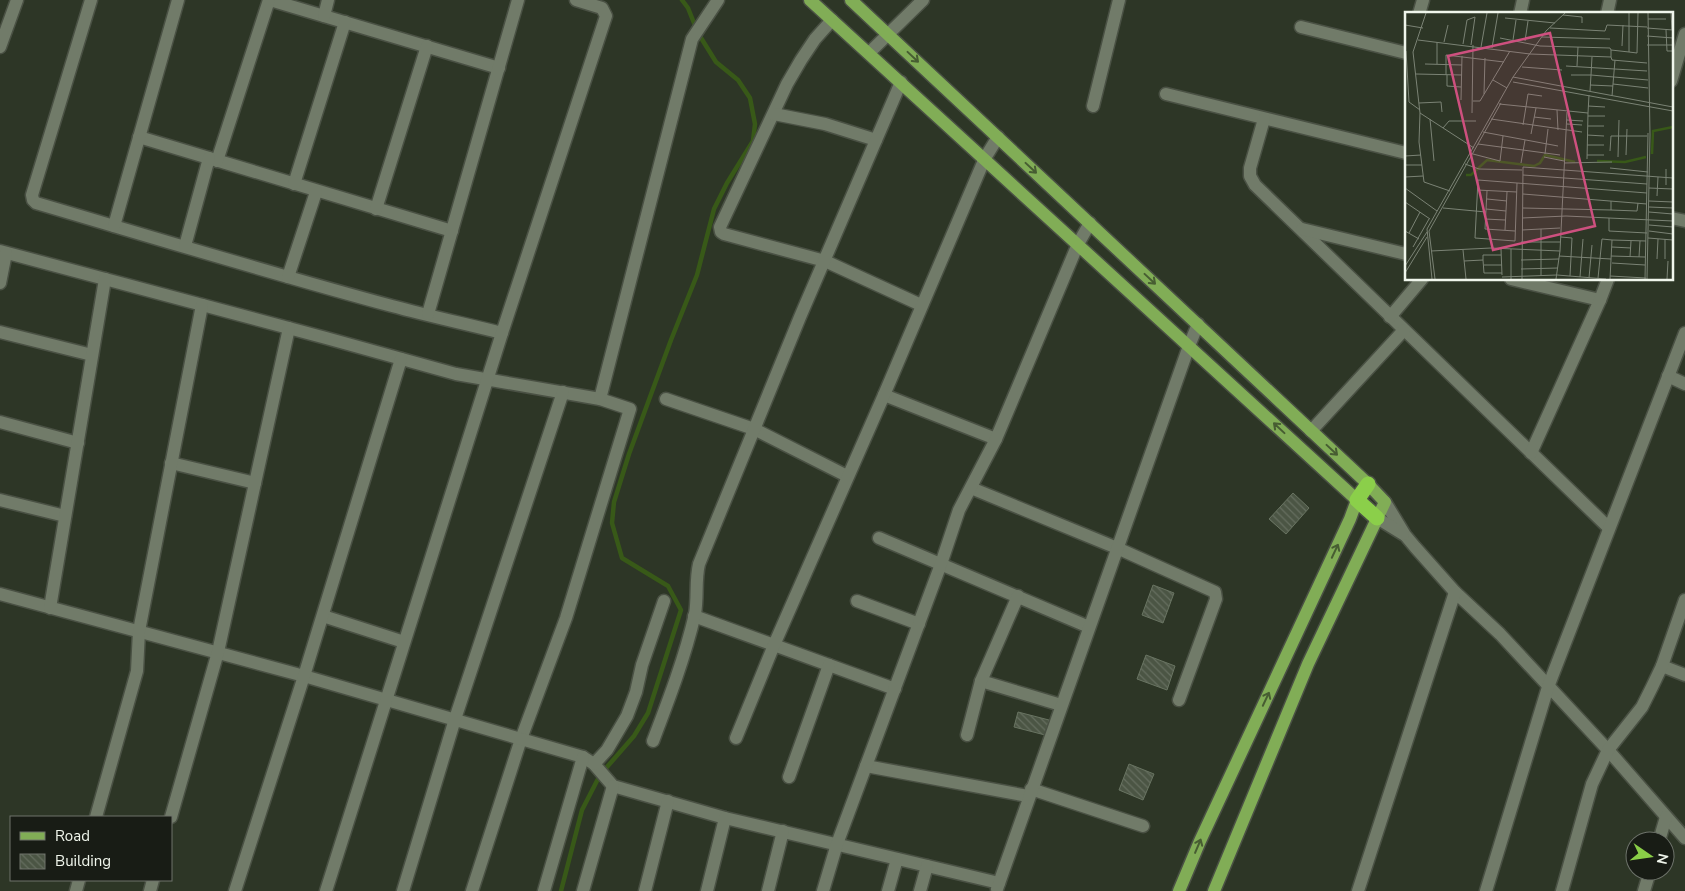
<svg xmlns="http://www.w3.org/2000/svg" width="1685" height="891" viewBox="0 0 1685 891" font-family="'Nunito Sans',sans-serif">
<defs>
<pattern id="building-back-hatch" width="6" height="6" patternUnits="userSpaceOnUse" patternTransform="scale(1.25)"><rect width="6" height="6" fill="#4b5544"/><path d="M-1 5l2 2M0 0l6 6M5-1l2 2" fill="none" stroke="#656e5f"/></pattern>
</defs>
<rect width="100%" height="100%" fill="#2d3626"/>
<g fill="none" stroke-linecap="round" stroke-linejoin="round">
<polyline stroke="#385918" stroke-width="4.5" points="561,891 582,810 600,775 634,736 648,713 681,610 668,586 622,558 612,523 614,502 629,454 671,340 697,275 714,209 727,183 753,141 755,124 750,98 738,80 716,62 698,33 688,8 682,0"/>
</g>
<g fill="url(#building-back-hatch)" stroke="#697462">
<polygon points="1293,493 1309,508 1286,534 1269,519"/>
<polygon points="1153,585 1174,593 1163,623 1142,615"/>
<polygon points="1146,655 1175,666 1167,690 1137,679"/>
<polygon points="1018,712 1049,720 1045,735 1014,727"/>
<polygon points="1129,764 1154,774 1143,800 1119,790"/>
</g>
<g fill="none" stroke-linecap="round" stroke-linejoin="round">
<defs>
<g id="minor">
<path d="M91,0L32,195L33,200L36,203C155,238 273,274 392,306C429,316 466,324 502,333"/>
<polyline points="270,0 499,68"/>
<polyline points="1419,14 1423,0"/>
<polyline points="1520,14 1523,0"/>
<polyline points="1607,14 1610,0"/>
<polyline points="324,16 328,0"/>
<polyline points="832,20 815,39 801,60 787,84 720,227 721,232 724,234 825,261 921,305"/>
<polyline points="1301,27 1406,53"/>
<polyline points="0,47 17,0"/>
<polyline points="869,53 923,0"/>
<polyline points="1671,81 1685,34"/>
<polyline points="1166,94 1406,153"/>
<polyline points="1093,106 1119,0"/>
<polyline points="774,114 825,124 876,140"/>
<polyline points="1264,119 1250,168 1250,176 1255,185 1609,528"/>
<polyline points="139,137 452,231"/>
<polyline points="217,161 269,0"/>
<polyline points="294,184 345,22"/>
<polyline points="376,209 427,46"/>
<polyline points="1671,218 1685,221"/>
<polyline points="114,226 178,0"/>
<polyline points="1302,229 1406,254"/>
<polyline points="185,246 209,158"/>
<polyline points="0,251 326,338 456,374 600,399 630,409 566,618 521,739 472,891"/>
<polyline points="288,277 316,192"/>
<polyline points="1511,279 1600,300"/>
<polyline points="0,283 6,253"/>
<polyline points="428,314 518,0"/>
<polyline points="1390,317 1422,279"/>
<polyline points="0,332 92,355"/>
<polyline points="1668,376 1685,384"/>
<polyline points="884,395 996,439"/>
<polyline points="600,399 692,39 718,0"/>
<polyline points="666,399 754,429 847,476"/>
<polyline points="0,422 78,443"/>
<polyline points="1311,431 1404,330"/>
<polyline points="1531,453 1600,300 1608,279"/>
<polyline points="171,463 255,483"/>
<polyline points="971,488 1117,548 1215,592 1216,599 1179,700"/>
<polyline points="0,500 65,516"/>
<polyline points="1385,502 1405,535 1415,547 1455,592 1500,634 1608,750 1685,838"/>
<polyline points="1377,518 1403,534"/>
<polyline points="879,538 1089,627"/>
<polyline points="0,594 304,676 583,757 594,764 613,786 725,818 999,883"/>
<polyline points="857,601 919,624"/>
<polyline points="50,608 105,279"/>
<polyline points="323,616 404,642"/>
<polyline points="694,616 895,689"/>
<polyline points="1662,666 1685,675"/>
<polyline points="981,681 1061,705"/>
<polyline points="967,735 981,681 1018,596"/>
<polyline points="736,738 774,645 884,395 985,158 998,137"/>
<path d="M653,741C669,699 685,657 695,614C698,597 695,581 699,564L800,317L901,82"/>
<polyline points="594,764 607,750 627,716 636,692 642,665 664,601"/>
<polyline points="866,766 1028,796"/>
<polyline points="789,777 829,665"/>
<polyline points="1031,789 1143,826"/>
<polyline points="96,817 137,671 139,631 202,305"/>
<polyline points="171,817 218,652 289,328"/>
<polyline points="1659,841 1666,817"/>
<polyline points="997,889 1189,346 1198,324"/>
<polyline points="76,891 79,880"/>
<polyline points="150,891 153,880"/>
<polyline points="235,891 304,676 401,359"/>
<polyline points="326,891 502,333 606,16 602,8 576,0"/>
<polyline points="403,891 455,719 563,392"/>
<polyline points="544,891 583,757"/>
<polyline points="583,891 613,786"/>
<polyline points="645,891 668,801"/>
<polyline points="707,891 725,818"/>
<polyline points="768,891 783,831"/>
<polyline points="823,891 837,844 941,564 959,510 996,439 1078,244 1090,223"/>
<polyline points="888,891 897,859"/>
<polyline points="920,891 927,866"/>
<polyline points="1358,891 1455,592"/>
<polyline points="1486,891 1548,687 1685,333"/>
<polyline points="1562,891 1592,784 1608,750 1642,707 1652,687 1662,666 1685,600"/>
<polyline points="1644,891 1650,871"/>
</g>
<g id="major">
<polyline points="810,0 1357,500 1350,519 1200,841 1179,891"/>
<polyline points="851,0 1368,484 1385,502 1308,664 1214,891"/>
</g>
<polyline id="highway" points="1368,484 1357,500 1377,518"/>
</defs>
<use href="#minor" stroke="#4a5144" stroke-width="15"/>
<use href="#major" stroke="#4a5144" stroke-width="15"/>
<use href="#highway" stroke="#4a5144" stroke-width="18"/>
<use href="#minor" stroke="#717b69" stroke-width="12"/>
<use href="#major" stroke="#81ad56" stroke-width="12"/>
<use href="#highway" stroke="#8bcf4a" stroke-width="15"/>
</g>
<defs><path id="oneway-shaft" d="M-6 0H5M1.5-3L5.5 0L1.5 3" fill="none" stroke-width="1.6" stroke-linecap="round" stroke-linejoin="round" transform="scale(1.25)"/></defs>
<g stroke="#475d32">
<use href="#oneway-shaft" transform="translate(913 57) rotate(43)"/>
<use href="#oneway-shaft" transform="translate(1031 168) rotate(43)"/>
<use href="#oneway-shaft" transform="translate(1150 279) rotate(43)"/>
<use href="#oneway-shaft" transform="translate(1279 428) rotate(-137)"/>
<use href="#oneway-shaft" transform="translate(1332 450) rotate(43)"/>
<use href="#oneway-shaft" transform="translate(1335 551) rotate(-65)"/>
<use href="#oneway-shaft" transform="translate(1266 699) rotate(-65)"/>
<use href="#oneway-shaft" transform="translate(1198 846) rotate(-67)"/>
</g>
<g transform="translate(1405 12)">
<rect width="268" height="268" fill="#2d3626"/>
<path fill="none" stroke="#385918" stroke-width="2.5" d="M247,142L248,119L268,115M192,149L220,150L241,145M61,163H66L82,148L129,154L135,151L140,143L170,150"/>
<path fill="none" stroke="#7b8375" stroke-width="1" d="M21,1L8,40L15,101L69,136M224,1V40L232,41L233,1M266,1L267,18M158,3L177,5V11M100,6L150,11M243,7H261M0,13L18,16M145,16L200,19L202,13L242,15M242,16L268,18M261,18L262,39H268M242,24L268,26M137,25L205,27M95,26L135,34L205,36L206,38M13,28L125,42L206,45L207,48L242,51M108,28L111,8M120,29L123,9M39,30L43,13M58,32L62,8L70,5L66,33M242,33H268M217,34L218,13M76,35L82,1M87,36L93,1M1,39L4,90L15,98M206,45V38L224,40M20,52L57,53M32,52V30M161,54L242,59M172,54L173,35M117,55L157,58M11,62L57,63M41,63V43L99,50M42,63V74L56,75M166,63H186L187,45M108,65L141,19L160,1M88,68L102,76M108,70L268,99M208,72L243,76M185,73L208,74M185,79L186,63L243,68M79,82L80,46M207,84L210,48M56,88L57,44M68,89H75L105,39M14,91L36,90L37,100M94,92L183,101L184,83M183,94L200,95M152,98L153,118M15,101L14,130L19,170L45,179M67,101L68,33M183,104H200M129,105L146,107M25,107L29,149M86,107L177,120M162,108L178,109M162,112L177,113M118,113L123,82L137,84M183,114H199M38,116L44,109H71M78,120L153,134M126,122L131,96M182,123L199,124M73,132L155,143M182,133H199M205,139L206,124H242M68,142L95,149L98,124M140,142L143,117M182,143H199M221,143L222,117M0,144L16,143M139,145L159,149M213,145L214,108M182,147L183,101M116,151L120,128M159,151L207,150M60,152L74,157L117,158M0,153H17M205,156L243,160M118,163L242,172M0,165L18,164M112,171L110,229L70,226L73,168L242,181M261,173V157M0,176L32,199M244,176L268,177M72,178L112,180M82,179L80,217L110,219M118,182L242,192M252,184L253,165M82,187L102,189M244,189L268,190M0,190L25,207M244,195L268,196M38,196L81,200M118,196L206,198V189M81,197L101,199M206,198L232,199L233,191M244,200L268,202M117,206L161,204L268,209M204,206V219L242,221M80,207L100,208M244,213L268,215M100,218L102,180M117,218L155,216M0,219L14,227M244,219L268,222M4,221L15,200M156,225L167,226L165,264M243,226L268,228M116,230H155M8,235L24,207M207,235L226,236M96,237L97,263M106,237V267M58,238L61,267M26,239L86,236L155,239L162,100M154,244L206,247M206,244L240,245M225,245L226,229M234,245L235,229M252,247L253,227M260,247V227M78,248L79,261H97M116,248L154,247M59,249L78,248V243H96M207,251L240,253M79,253H97M0,254L22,220M116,257L153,256M0,261L22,225M136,264V217M205,264L241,266M97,265L152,263L201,267M175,265L178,227M184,266L187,233M193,266L197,227L207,228M27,267L22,217L108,65L268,95M30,267L24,219L96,91M117,267L118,155L268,166M151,267L155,239M205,267L207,228L241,229M240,267L243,121M242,267L245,123L243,1M262,267L263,249"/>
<path fill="#ce507f" fill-opacity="0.15" stroke="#ce507f" stroke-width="2.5" d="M145,21L190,214L88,238L43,44Z"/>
<rect width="268" height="268" fill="none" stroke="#f0f6ec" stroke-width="2.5"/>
</g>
<rect x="10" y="816" width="162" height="65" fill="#181c15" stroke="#6e736b"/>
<rect x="20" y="832" width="25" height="8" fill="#81ad56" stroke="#6e736b"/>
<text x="55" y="841" font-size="15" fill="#f0f6ec">Road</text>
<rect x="20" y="854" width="25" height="15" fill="url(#building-back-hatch)" stroke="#6e736b"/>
<text x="55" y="866" font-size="15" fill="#f0f6ec">Building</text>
<g transform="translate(1650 856) rotate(103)"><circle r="24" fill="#181c15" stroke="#6e736b"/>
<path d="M0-4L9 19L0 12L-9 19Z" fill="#8ace47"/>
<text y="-8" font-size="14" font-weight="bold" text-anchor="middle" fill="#f0f6ec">N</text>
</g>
</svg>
